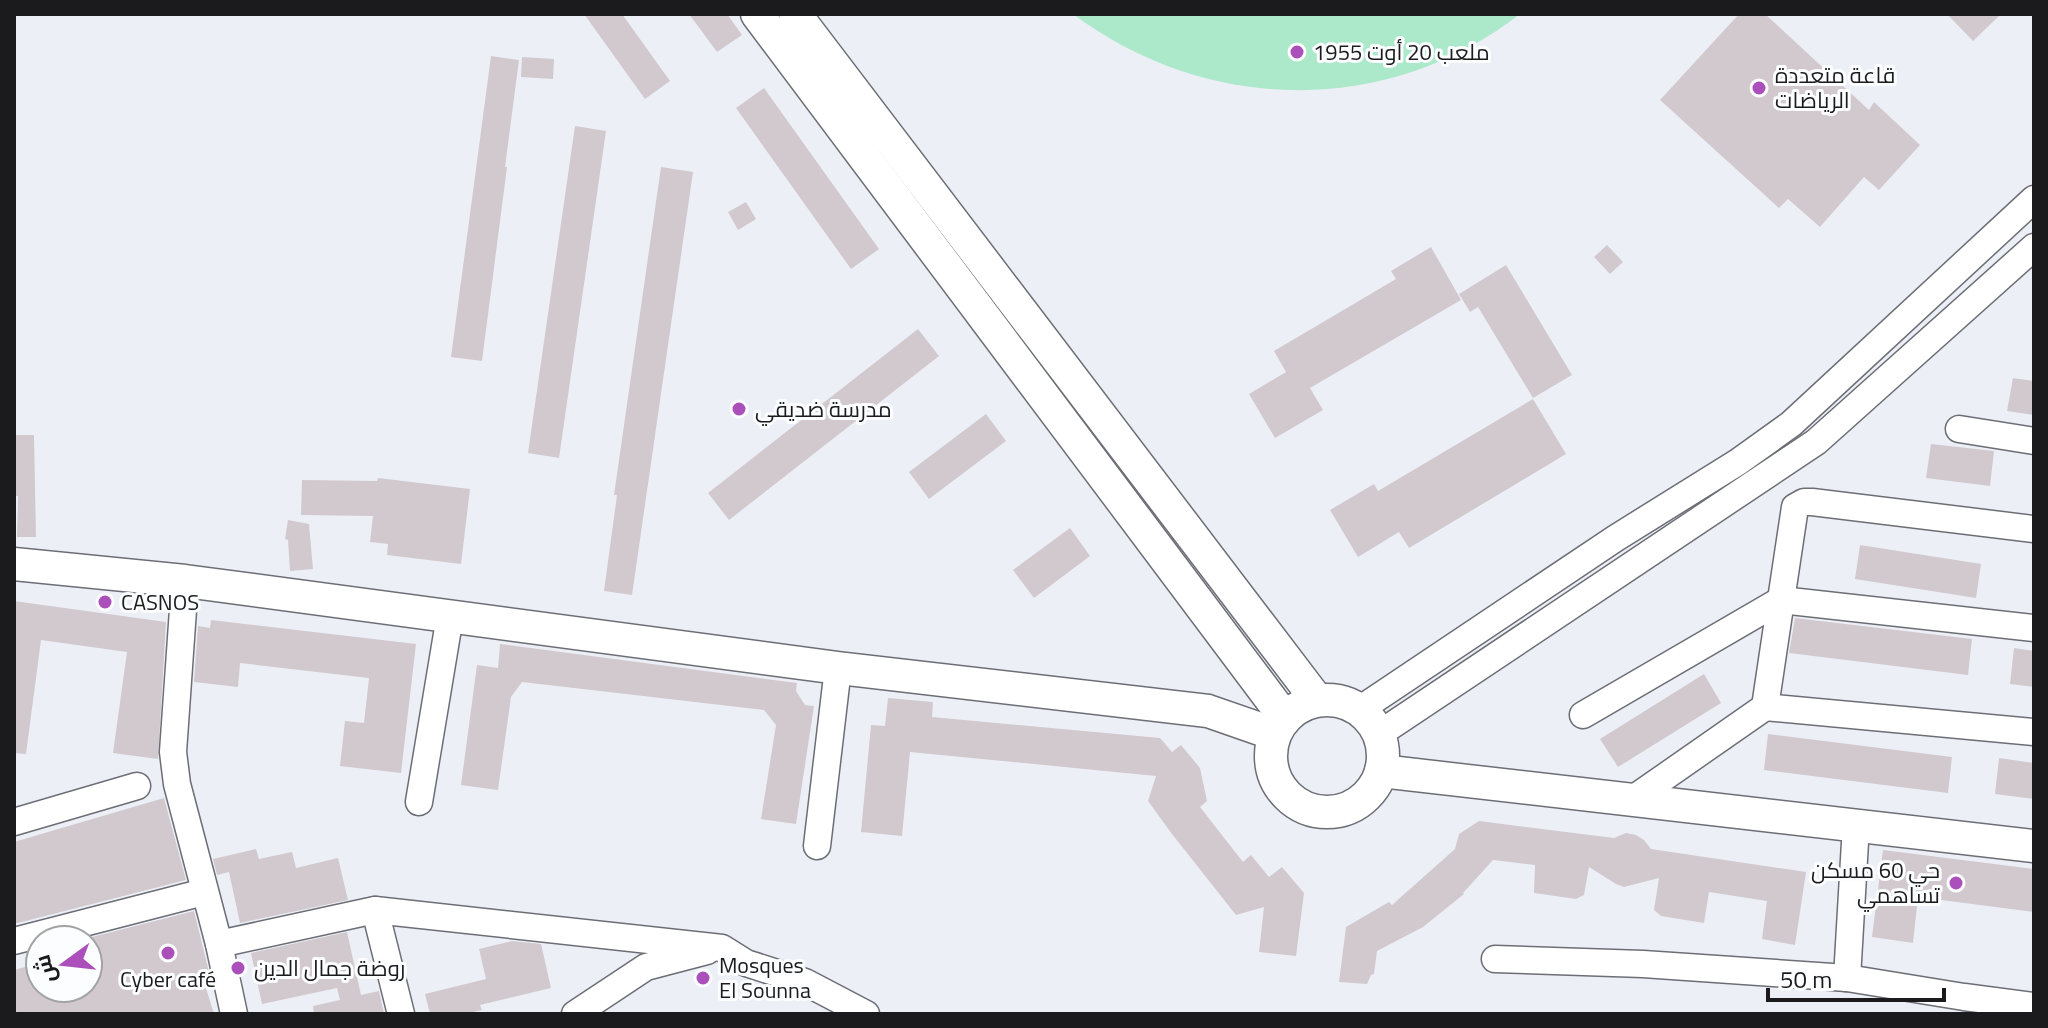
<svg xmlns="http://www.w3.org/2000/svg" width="2048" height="1028" viewBox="0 0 2048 1028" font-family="'Titillium Web',Cairo,sans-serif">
<rect width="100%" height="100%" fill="#edeff7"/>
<path fill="#ace8ca" d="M1073,14H1520C1387,117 1207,114 1073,14Z"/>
<g fill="#d1c9ce">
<polygon points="584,14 622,14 670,81 645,99"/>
<polygon points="689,14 727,14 742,35 717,52"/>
<polygon points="1739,14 1765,14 1869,110 1874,102 1920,145 1879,190 1864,177 1820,227 1788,199 1779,208 1660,100"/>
<polygon points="1947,14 2001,14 1973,41"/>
<polygon points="491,56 519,60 505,167 507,167 482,361 451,357"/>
<polygon points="522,57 554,59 553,79 521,77"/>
<polygon points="764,88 879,249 851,269 736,108"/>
<polygon points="575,126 606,131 559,458 528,453"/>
<polygon points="661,167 693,172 632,595 604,591 617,495 614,495"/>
<polygon points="746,202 756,219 738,230 728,212"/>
<polygon points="1607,245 1623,262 1610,274 1594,257"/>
<polygon points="1431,247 1461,300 1310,388 1323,410 1275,438 1249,394 1286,372 1274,351 1396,279 1391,271"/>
<polygon points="1506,265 1572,375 1533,398 1478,307 1470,312 1459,294"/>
<polygon points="918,329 939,356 729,520 708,493"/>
<polygon points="2013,378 2034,381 2034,415 2007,411"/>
<polygon points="1533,399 1566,454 1409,548 1399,532 1358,557 1330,510 1374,484 1378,491"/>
<polygon points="986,414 1006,441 929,499 909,472"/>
<polygon points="14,435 34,435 36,537 17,537 18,496 14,496"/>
<polygon points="1931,444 1994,451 1990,486 1926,478"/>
<polygon points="378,478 470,489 461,564 387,555 388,544 370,542 373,516 301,515 302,480 377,481"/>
<polygon points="288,520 309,524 313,569 290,571 288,540 285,539"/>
<polygon points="1070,528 1090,556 1034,598 1013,570"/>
<polygon points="1860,545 1981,564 1976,598 1855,579"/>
<polygon points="14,601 166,622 158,759 113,753 127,652 41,640 26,754 14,753"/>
<polygon points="1795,618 1972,639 1968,675 1789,653"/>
<polygon points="211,620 416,644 401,773 340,766 345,721 364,723 369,678 240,663 238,687 194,682 198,626 210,628"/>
<polygon points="500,644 797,683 796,691 805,705 814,706 796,824 761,819 776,725 764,710 522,682 511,697 498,790 461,785 477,665 498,668"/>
<polygon points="2014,648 2034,651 2034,687 2010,684"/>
<polygon points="1704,674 1721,703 1618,767 1600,739"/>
<polygon points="888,698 933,702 932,717 1160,738 1172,752 1181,745 1200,768 1207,801 1200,807 1243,862 1251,855 1269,877 1282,867 1304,893 1296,956 1259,952 1264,907 1236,915 1172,834 1148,801 1156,776 910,752 902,836 861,832 871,725 885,726"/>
<polygon points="1768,734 1952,757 1948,793 1764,770"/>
<polygon points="1999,758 2034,763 2034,799 1995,794"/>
<polygon points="164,798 186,880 14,924 14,842"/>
<polygon points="1479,821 1614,838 1626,833 1636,835 1644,840 1651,849 1806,872 1795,945 1762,939 1767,901 1709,892 1704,923 1661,916 1654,910 1659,878 1624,887 1616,884 1589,867 1584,895 1576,899 1534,893 1535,865 1493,860 1463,893 1464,894 1423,927 1377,951 1374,974 1371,975 1367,984 1339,982 1346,927 1389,902 1392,905 1455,849 1459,834"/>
<polygon points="256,849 259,859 292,852 296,868 338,858 348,900 240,923 229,872 217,875 213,859"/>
<polygon points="1883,850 2034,869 2034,912 1918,897 1913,943 1872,937"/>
<polygon points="194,911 210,976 203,978 214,1014 17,1014 14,1003 14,970 40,963 40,988 88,988 88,938"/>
<polygon points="347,932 361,995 379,991 384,1014 314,1014 313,1006 340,1000 337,988 262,1004 251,953"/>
<polygon points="512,941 541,944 551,988 480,1005 482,1010 463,1014 430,1014 425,994 486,979 479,949"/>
</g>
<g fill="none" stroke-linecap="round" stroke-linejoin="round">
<defs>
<g id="minor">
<polyline points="1959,429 2034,441"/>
<polyline points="2034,529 1812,502 1804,502 1795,507 1781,600 2034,628"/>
<polyline points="185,581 173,752 177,784 219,944 234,1014"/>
<polyline points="1781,600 1765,707 2034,732"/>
<polyline points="1359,710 1616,538 1738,462 1791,424 2034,199"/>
<polyline points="1583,715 1781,600"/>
<polyline points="1379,734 1816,442 2034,247"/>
<polyline points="1633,799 1765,707"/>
<polyline points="419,802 450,616"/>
<polyline points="14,822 137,786"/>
<polyline points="817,846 838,668"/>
<polyline points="375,910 401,1014"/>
<polyline points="14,941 204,892"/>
<polyline points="219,944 375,910 722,948 746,963 805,982 866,1014"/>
<polyline points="1495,959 1643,964 1847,978 1964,997 2034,1006"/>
<polyline points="1847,978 1856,825"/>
<polyline points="575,1014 646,967 707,951"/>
</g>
<g id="tertiary">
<polyline points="757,14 1285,718"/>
<polyline points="795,14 1317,700"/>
<polyline points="14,564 185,581 838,668 1208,711 1274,734"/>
<circle cx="1327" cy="756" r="56"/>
<polyline points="1381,771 2034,846"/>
</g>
</defs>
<use href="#minor" stroke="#6c6e75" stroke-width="29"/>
<use href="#tertiary" stroke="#6c6e75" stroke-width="35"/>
<use href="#minor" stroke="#fff" stroke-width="26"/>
<use href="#tertiary" stroke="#fff" stroke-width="32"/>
</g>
<g fill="#ab4fba" stroke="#fcfdfe" stroke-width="3">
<circle cx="1297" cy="52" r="8"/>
<circle cx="1759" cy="88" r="8"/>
<circle cx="739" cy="409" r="8"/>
<circle cx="105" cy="602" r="8"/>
<circle cx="1956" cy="883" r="8"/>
<circle cx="168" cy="953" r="8"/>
<circle cx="238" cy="968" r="8"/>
<circle cx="703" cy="978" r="8"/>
</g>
<g text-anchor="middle" stroke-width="6" stroke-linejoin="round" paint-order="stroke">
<g font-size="22" fill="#1b1b1e" stroke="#fcfdfe" text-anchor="start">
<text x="1313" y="60">ملعب 20 أوت 1955</text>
<text x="1775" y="83">قاعة متعددة<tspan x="1775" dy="25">الرياضات</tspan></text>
<text x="755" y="417">مدرسة ضديقي</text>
<text x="121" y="610">CASNOS</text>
<text x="1940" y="878" text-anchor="end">حي 60 مسكن<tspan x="1940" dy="25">تساهمي</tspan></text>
<text x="719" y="973">Mosques<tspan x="719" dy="25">El Sounna</tspan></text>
<text x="254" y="976">روضة جمال الدين</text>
<text x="168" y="987" text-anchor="middle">Cyber café</text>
</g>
</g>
<rect width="2048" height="1028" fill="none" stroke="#1b1b1e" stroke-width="32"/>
<g transform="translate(64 964) rotate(255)"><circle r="38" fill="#fcfdfe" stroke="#a2a3a4" stroke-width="2"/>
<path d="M0-6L14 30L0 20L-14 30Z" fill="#ab4fba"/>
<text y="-12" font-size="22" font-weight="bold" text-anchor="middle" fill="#1b1b1e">ش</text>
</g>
<path d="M1768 988v12h176v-12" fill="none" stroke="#1b1b1e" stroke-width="4"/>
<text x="1780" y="988" font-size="24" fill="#1b1b1e" stroke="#fcfdfe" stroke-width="6" paint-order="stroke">50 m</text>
</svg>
